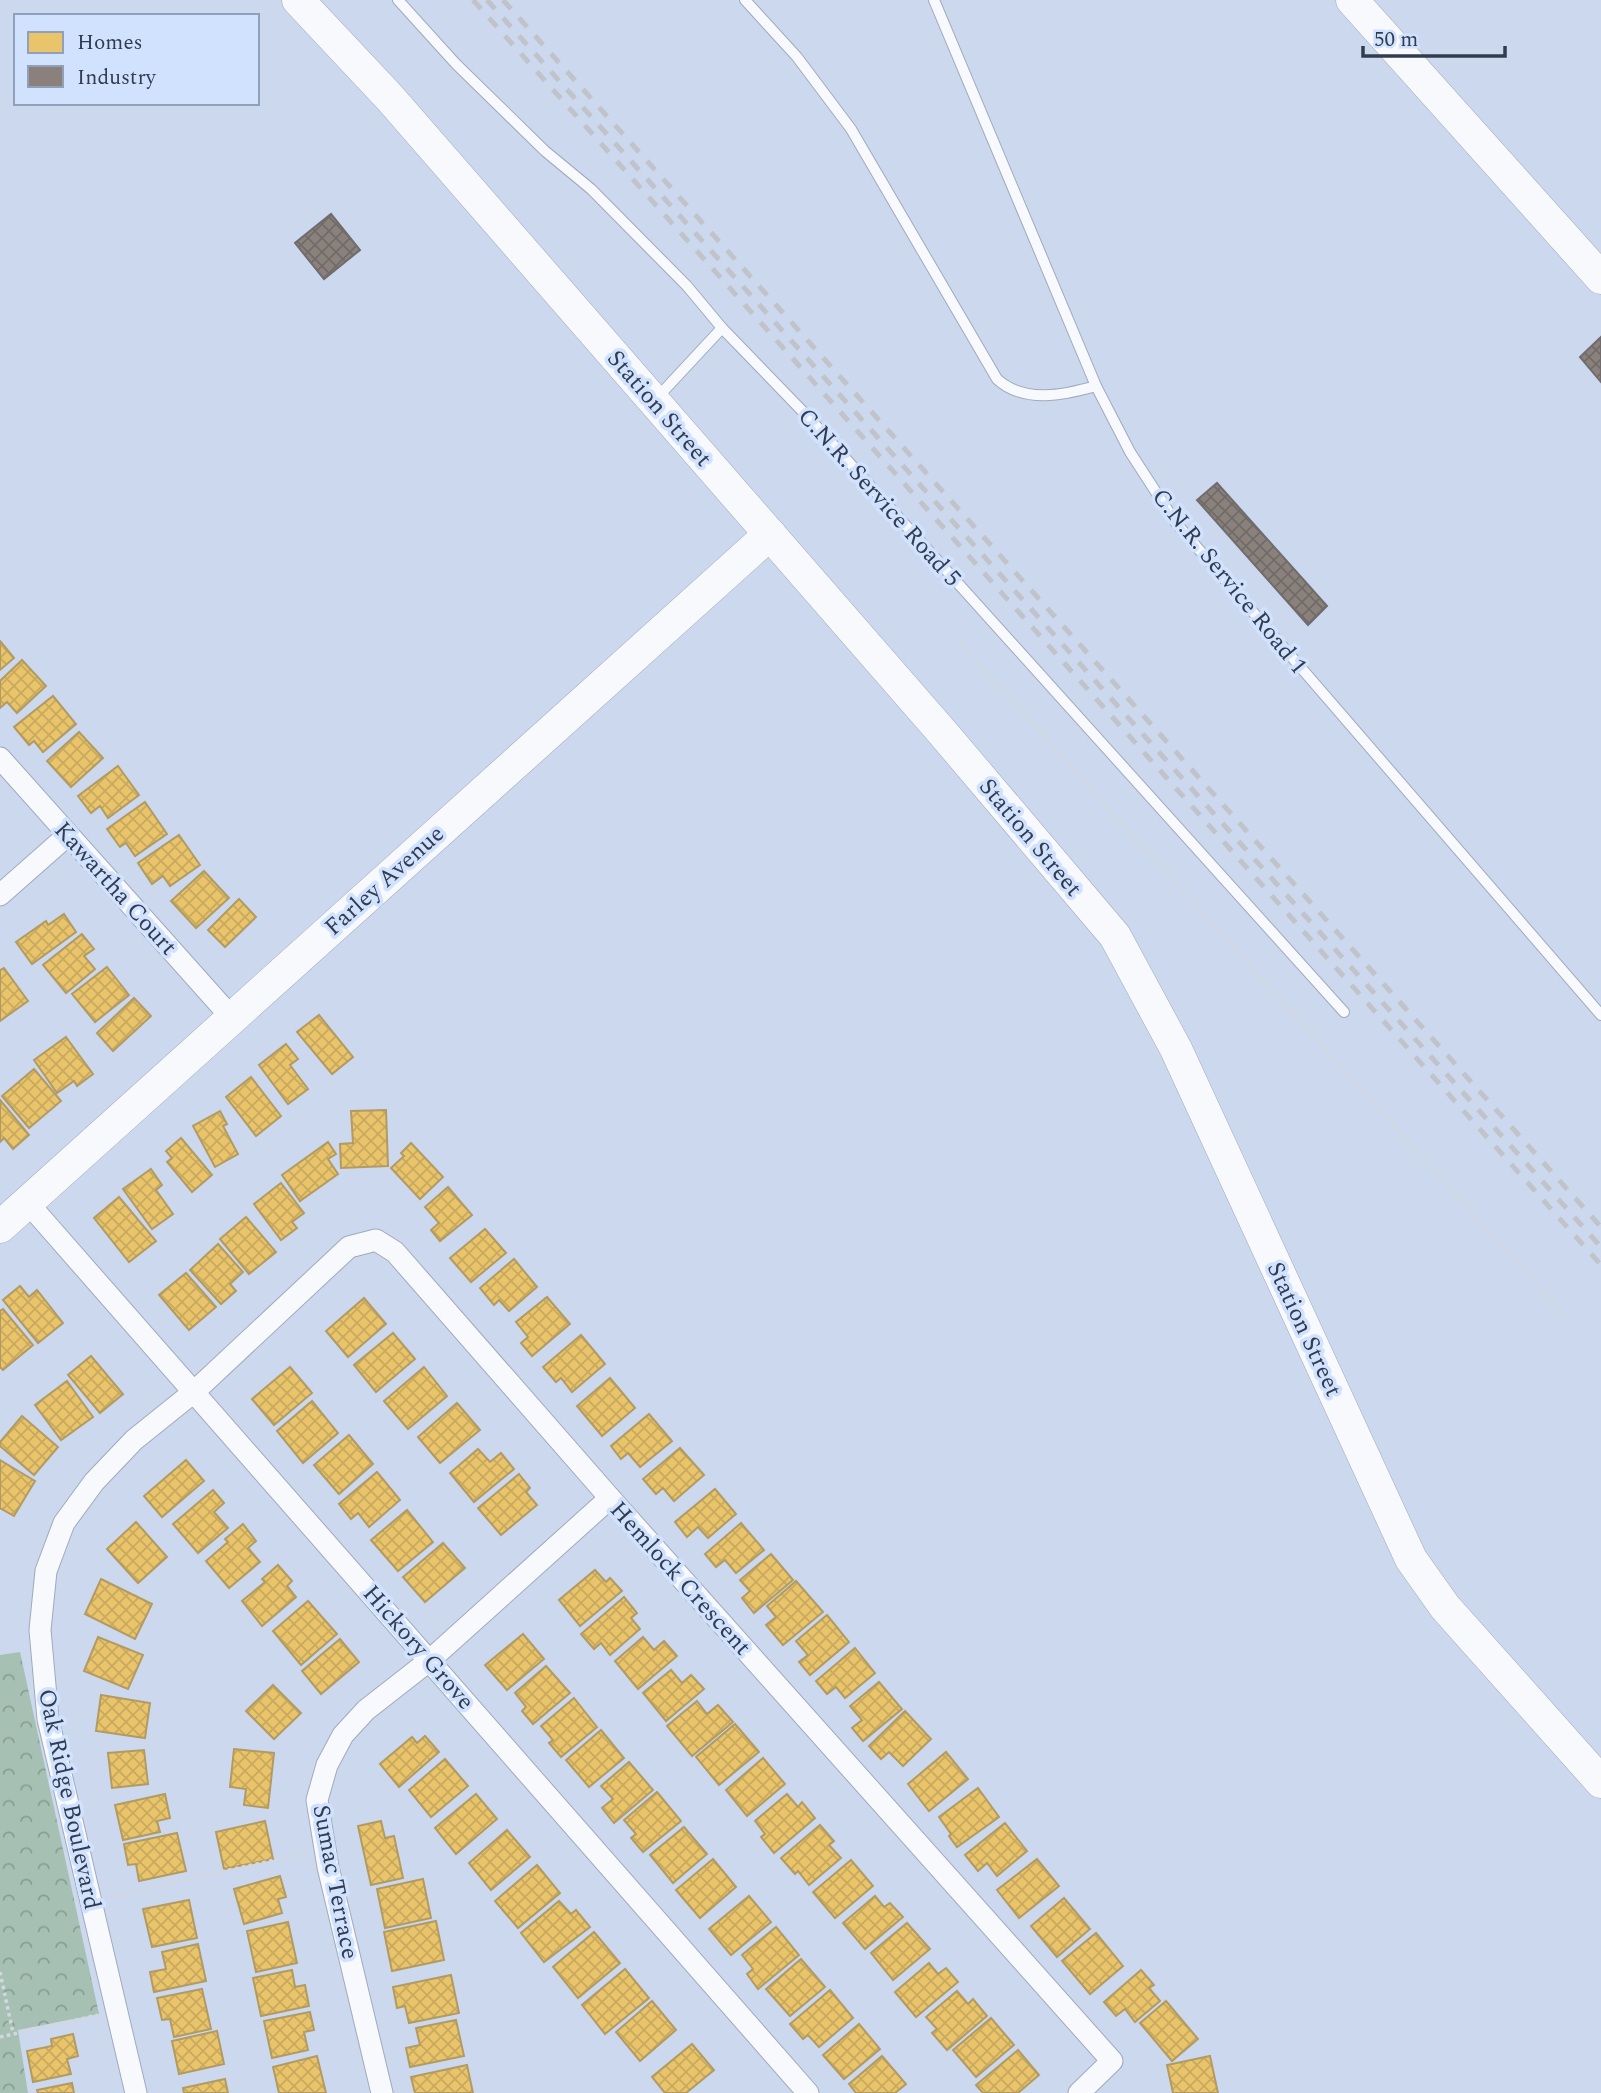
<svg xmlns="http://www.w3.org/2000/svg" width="1601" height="2093" viewBox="0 0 1601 2093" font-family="Spectral,serif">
<defs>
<pattern id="park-crowns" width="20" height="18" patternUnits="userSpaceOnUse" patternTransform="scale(1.75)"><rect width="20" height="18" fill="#a6c1b3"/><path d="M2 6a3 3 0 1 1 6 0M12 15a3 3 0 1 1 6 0" fill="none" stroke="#889e94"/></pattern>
<pattern id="homes-cross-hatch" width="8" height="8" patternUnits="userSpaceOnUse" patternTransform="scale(1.75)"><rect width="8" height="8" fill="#e9c46a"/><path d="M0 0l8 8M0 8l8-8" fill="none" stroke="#c8a95e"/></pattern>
<pattern id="industry-cross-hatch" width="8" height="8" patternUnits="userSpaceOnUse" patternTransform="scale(1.75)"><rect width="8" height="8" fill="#8a817c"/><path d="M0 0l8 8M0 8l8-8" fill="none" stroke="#716b68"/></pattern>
</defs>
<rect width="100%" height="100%" fill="#ccd8ee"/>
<polygon fill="url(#park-crowns)" points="20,1652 99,2014 18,2030 28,2093 0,2093 0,1655"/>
<g fill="url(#homes-cross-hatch)" stroke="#b29b62" stroke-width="2">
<polygon points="0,641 14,658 0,670"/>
<polygon points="22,660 46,686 17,713 7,702 0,708 0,681"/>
<polygon points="53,696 76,724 43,752 34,741 29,745 14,727"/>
<polygon points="79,732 103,758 71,787 47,761"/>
<polygon points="118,766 139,795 108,818 100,806 91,813 78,796"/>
<polygon points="145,802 167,834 135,856 126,843 120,847 107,829"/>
<polygon points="179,835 200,865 170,886 163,876 152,884 138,863"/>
<polygon points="204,871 229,898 196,928 171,901"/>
<polygon points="239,899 256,917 225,947 208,930"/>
<polygon points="64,914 76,932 32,964 16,942 46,921 48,925"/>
<polygon points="82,934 94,949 84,956 95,969 66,993 43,965"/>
<polygon points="107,967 129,995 95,1022 72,994"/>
<polygon points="4,968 28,1001 0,1021 0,970"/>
<polygon points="134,998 151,1016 113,1051 97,1033"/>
<polygon points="319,1015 353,1057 332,1074 297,1032"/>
<polygon points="66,1037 93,1074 77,1086 74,1081 57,1093 34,1060"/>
<polygon points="286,1044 298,1059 290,1065 308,1089 288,1104 259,1065"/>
<polygon points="34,1069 61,1101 29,1128 2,1096"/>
<polygon points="251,1077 281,1116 256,1136 226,1097"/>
<polygon points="0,1100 29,1135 13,1149 4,1138 0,1142"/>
<polygon points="386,1110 388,1166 341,1168 340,1144 353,1143 351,1111"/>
<polygon points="220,1111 227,1124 223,1126 238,1154 215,1167 193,1126"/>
<polygon points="181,1138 212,1175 192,1192 167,1162 172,1158 166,1151"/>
<polygon points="328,1142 336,1154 328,1159 338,1174 300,1201 282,1175"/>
<polygon points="411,1143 443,1177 420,1199 391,1168 404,1156 401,1153"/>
<polygon points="151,1169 162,1185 156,1190 173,1214 152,1229 123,1189"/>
<polygon points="281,1183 304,1213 292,1222 297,1228 281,1240 254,1204"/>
<polygon points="448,1187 472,1215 440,1241 431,1230 439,1223 425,1207"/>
<polygon points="119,1197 156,1241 129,1262 94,1218"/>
<polygon points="246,1217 276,1252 249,1274 220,1239"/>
<polygon points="485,1229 506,1253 471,1282 450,1258"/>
<polygon points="218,1244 243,1272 230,1284 236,1291 221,1304 190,1270"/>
<polygon points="514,1259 537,1287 509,1311 499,1300 494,1305 480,1288"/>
<polygon points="186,1273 216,1307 189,1330 159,1295"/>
<polygon points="20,1286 29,1297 37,1290 63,1323 38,1343 3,1300"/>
<polygon points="547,1297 570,1324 532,1356 521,1343 528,1337 516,1322"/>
<polygon points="364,1298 386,1324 348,1357 326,1331"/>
<polygon points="3,1309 33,1345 3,1370 0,1367 0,1311"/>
<polygon points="393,1333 415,1359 376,1392 354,1365"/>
<polygon points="581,1335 605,1364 572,1392 561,1378 556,1382 543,1367"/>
<polygon points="91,1356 123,1394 100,1413 68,1375"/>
<polygon points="290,1367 312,1393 274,1425 252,1399"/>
<polygon points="424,1367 447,1396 408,1429 384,1401"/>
<polygon points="610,1378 635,1408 602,1436 577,1406"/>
<polygon points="67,1381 93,1417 61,1440 35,1405"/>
<polygon points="312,1401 338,1433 303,1463 277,1431"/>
<polygon points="457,1403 480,1430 440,1463 418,1437"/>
<polygon points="649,1414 672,1441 640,1467 628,1453 621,1459 611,1446"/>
<polygon points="22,1416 58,1447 34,1475 0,1446 0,1442"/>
<polygon points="349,1435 373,1464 339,1494 314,1465"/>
<polygon points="680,1448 704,1475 674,1501 663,1488 656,1494 643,1479"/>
<polygon points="478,1449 490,1462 501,1453 514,1469 474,1502 450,1473"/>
<polygon points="0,1460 35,1481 14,1516 0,1508"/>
<polygon points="186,1460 204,1481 162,1517 144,1496"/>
<polygon points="377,1472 400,1500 369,1527 358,1513 351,1519 339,1504"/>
<polygon points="519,1474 530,1488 526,1492 537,1505 501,1535 478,1508"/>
<polygon points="715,1489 736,1514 708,1538 698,1527 687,1537 675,1522"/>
<polygon points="213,1490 224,1503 214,1512 228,1528 198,1553 173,1524"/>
<polygon points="407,1510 433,1542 398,1571 371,1540"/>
<polygon points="136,1522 167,1557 138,1583 107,1549"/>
<polygon points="741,1523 764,1550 736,1573 725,1560 716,1567 705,1554"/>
<polygon points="243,1524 256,1541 248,1548 260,1562 229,1588 206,1561 228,1542 225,1539"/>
<polygon points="443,1543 465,1568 425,1602 403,1577"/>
<polygon points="771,1554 793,1580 754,1613 742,1598 750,1591 740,1580"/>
<polygon points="278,1565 292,1581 287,1586 296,1597 262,1626 242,1601 265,1582 262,1579"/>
<polygon points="595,1570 606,1582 610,1578 622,1591 580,1626 559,1600"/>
<polygon points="101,1579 152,1604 135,1639 85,1614"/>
<polygon points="796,1581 823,1612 783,1645 766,1625 776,1617 767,1606"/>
<polygon points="624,1597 637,1613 631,1618 640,1629 610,1655 601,1643 594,1649 581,1634"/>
<polygon points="308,1601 337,1634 301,1665 273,1631"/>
<polygon points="827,1615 849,1642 810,1675 799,1662 808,1655 796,1641"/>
<polygon points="523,1634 544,1659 507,1690 485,1665"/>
<polygon points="98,1637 143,1655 128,1689 84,1671"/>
<polygon points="643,1637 654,1650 664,1641 677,1656 638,1689 615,1661"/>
<polygon points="340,1639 359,1662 321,1694 302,1671"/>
<polygon points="855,1648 875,1673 845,1698 836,1687 827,1694 816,1681"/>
<polygon points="546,1666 570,1693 533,1724 522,1711 526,1707 515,1693"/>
<polygon points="671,1670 682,1683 691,1675 704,1689 666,1721 643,1693"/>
<polygon points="879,1682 902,1709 863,1741 852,1728 862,1720 850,1706"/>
<polygon points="273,1685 301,1713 274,1739 246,1711"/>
<polygon points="101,1695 150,1703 145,1738 96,1731"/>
<polygon points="574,1698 597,1727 561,1757 549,1743 553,1740 541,1726"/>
<polygon points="697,1701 707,1714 718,1705 733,1722 692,1756 667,1726"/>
<polygon points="905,1711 931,1739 903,1766 889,1752 881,1759 869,1746"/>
<polygon points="735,1724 759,1752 719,1785 696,1757"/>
<polygon points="601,1730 624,1758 589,1787 566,1760"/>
<polygon points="425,1736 439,1752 399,1787 380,1764 412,1737 417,1743"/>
<polygon points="234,1749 274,1753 268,1808 244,1805 246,1789 230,1787"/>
<polygon points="144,1750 148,1784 112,1788 108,1753"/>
<polygon points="946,1752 968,1779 929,1811 908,1784"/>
<polygon points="763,1758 785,1784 747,1816 726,1790"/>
<polygon points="445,1759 468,1786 431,1817 409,1790"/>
<polygon points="629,1762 653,1790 614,1823 602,1808 613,1799 601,1786"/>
<polygon points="978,1788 999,1817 957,1847 949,1836 951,1834 939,1817"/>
<polygon points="657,1792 681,1821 643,1852 631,1838 636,1834 624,1820"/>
<polygon points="165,1794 170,1818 157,1821 160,1832 123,1840 115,1805"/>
<polygon points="476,1794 497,1819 456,1854 435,1828"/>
<polygon points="787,1794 798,1807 802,1802 815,1818 774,1853 761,1837 765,1834 755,1821"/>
<polygon points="265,1821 273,1859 224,1869 216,1832"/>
<polygon points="381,1821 385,1838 394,1836 403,1878 371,1885 358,1826"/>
<polygon points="1005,1823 1027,1851 997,1876 987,1863 978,1871 965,1855"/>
<polygon points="820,1825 834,1841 829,1845 841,1858 809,1885 798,1871 795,1874 781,1858"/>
<polygon points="684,1827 707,1854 673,1883 650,1855"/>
<polygon points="507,1830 530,1857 491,1890 469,1863"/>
<polygon points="177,1833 186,1871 139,1881 136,1864 128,1865 124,1844"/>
<polygon points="713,1859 736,1887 700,1918 676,1890"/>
<polygon points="1037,1859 1059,1886 1019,1918 997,1890"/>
<polygon points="851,1860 873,1886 835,1918 813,1892"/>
<polygon points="537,1865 560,1893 518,1928 495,1901"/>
<polygon points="280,1876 286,1897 278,1899 282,1913 244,1924 234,1889"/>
<polygon points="423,1879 431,1918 385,1928 377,1889"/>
<polygon points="749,1896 771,1922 731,1955 709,1929"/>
<polygon points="875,1896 884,1907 890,1903 903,1917 865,1949 843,1923"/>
<polygon points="1064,1898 1090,1929 1057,1957 1031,1926"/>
<polygon points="189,1900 197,1938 152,1947 143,1909"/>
<polygon points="559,1901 571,1914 576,1910 590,1927 544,1962 521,1933"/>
<polygon points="436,1921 444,1960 392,1971 384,1932"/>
<polygon points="288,1922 297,1963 256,1972 247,1931"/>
<polygon points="907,1923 930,1949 893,1980 871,1953"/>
<polygon points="776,1927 799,1955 758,1989 747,1974 753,1969 742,1955"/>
<polygon points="594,1932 620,1963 578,1998 553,1967"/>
<polygon points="1096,1933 1123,1966 1090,1994 1062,1961"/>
<polygon points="198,1944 206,1981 154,1992 150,1972 166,1969 162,1952"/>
<polygon points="801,1959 825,1987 790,2016 766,1989"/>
<polygon points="929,1963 938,1974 946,1968 958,1982 916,2017 895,1992"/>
<polygon points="625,1969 649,1998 605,2034 582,2005"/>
<polygon points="292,1970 295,1987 305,1985 309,2006 261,2016 253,1978"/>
<polygon points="1141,1970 1154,1985 1149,1988 1160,2001 1135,2022 1125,2009 1116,2016 1104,2002"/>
<polygon points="451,1975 459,2013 409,2023 405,2006 397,2008 393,1987"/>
<polygon points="202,1989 211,2029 174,2037 170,2019 162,2020 157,1998"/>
<polygon points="830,1990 853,2018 819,2047 808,2035 803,2039 790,2024"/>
<polygon points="957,1991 968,2004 973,1999 987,2016 947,2050 932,2033 937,2029 926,2017"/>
<polygon points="652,2001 676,2030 640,2061 616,2032"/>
<polygon points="1166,2001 1198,2039 1172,2061 1140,2023"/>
<polygon points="310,2012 314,2030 304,2032 308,2050 272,2058 264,2021"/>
<polygon points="991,2018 1014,2045 976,2077 953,2050"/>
<polygon points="456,2020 464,2056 410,2067 406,2048 420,2045 416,2028"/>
<polygon points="859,2024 880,2049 844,2079 823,2055"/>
<polygon points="217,2031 224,2064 179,2074 172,2041"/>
<polygon points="73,2034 78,2056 67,2059 71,2074 33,2082 27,2051 52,2046 51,2039"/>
<polygon points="692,2044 714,2070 686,2093 665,2093 652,2077"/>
<polygon points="1018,2050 1039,2075 1018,2093 983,2093 976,2085"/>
<polygon points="317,2056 326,2093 279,2093 273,2067"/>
<polygon points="882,2056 906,2084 895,2093 856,2093 849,2084"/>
<polygon points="1210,2056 1218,2093 1173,2093 1167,2065"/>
<polygon points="467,2065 473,2093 415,2093 411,2077"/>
<polygon points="225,2079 228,2093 184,2093 183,2088"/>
<polygon points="72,2083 74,2093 38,2093 37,2090"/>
</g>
<g fill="url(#industry-cross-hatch)" stroke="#706c6e" stroke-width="2">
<polygon points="331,214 360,250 324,279 295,243"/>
<polygon points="1601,337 1601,382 1580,357"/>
<polygon points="1217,483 1327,606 1308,625 1197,500"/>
</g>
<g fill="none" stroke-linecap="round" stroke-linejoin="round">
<defs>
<g id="lane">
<polyline points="398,0 456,64 545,151 591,189 687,286 722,328 810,419 1344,1012"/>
<path d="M745,0L797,57L851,129L997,379C1024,404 1064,395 1096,386"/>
<polyline points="934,0 1096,386 1130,452 1176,523 1601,1015"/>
<polyline points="656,399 722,328"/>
</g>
<g id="street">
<polyline points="0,758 232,1018"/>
<polyline points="0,895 68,835"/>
<polyline points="27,1202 808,2093"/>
<polyline points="136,2093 48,1719 40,1630 46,1571 64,1523 94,1482 134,1440 195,1391 349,1247 376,1240 395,1252 610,1498 1112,2061 1079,2093"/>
<polyline points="382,2093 328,1867 317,1800 327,1765 343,1735 366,1710 430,1660 610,1498"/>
</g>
<g id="secondary">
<polyline points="298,0 390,98 942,732 1115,936 1176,1049 1411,1559 1445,1607 1601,1782"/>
<polyline points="1352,0 1601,278"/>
<polyline points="0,1227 770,534"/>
</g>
</defs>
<use href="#lane" stroke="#a0aabc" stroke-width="12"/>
<use href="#street" stroke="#a0aabc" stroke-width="23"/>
<use href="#secondary" stroke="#a0aabc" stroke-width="33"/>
<g stroke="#d3d7de" stroke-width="3.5" stroke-dasharray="3.5 3.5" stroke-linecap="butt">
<polyline points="961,644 1566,1317"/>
<polyline points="112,1896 306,1853"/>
<polyline points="0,1972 13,2033"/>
<polyline points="0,2037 98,2015"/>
</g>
<use href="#lane" stroke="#f7f9fc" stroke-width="10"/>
<use href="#street" stroke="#f7f9fc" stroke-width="21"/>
<use href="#secondary" stroke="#f7f9fc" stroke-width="32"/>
<g stroke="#c0c3c9" stroke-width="5" stroke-dasharray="12 12" stroke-linecap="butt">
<polyline points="473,0 1601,1265"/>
<polyline points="487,0 1601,1247"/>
<polyline points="503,0 1601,1227"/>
</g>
</g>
<g text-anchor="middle" stroke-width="7" stroke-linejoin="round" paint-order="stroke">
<g font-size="24" fill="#323c4f" stroke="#d1e2ff">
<text transform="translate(660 408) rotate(49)" y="8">Station Street</text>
<text transform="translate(880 497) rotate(48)" y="8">C.N.R. Service Road 5</text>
<text transform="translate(1230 581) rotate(51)" y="8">C.N.R. Service Road 1</text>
<text transform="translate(1031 837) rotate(50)" y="8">Station Street</text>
<text transform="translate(384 880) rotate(-42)" y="8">Farley Avenue</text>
<text transform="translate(116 888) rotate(48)" y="8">Kawartha Court</text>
<text transform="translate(1305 1329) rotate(65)" y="8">Station Street</text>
<text transform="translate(681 1578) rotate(48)" y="8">Hemlock Crescent</text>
<text transform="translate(419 1647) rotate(49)" y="8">Hickory Grove</text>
<text transform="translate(70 1799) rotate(78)" y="8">Oak Ridge Boulevard</text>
<text transform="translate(336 1882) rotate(79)" y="8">Sumac Terrace</text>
</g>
</g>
<rect x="14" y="14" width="245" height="91" fill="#d1e2ff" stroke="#91a0b9" stroke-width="2"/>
<rect x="28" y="32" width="35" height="21" fill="#e9c46a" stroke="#91a0b9" stroke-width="2"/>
<text x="77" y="49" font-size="21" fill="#323c4f">Homes</text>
<rect x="28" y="66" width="35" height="21" fill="#8a817c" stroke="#91a0b9" stroke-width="2"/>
<text x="77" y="84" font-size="21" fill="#323c4f">Industry</text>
<path d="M1363 46v10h142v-10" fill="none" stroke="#323c4f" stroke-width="3.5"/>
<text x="1374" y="46" font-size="21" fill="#323c4f" stroke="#d1e2ff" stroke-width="5" paint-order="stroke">50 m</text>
</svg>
